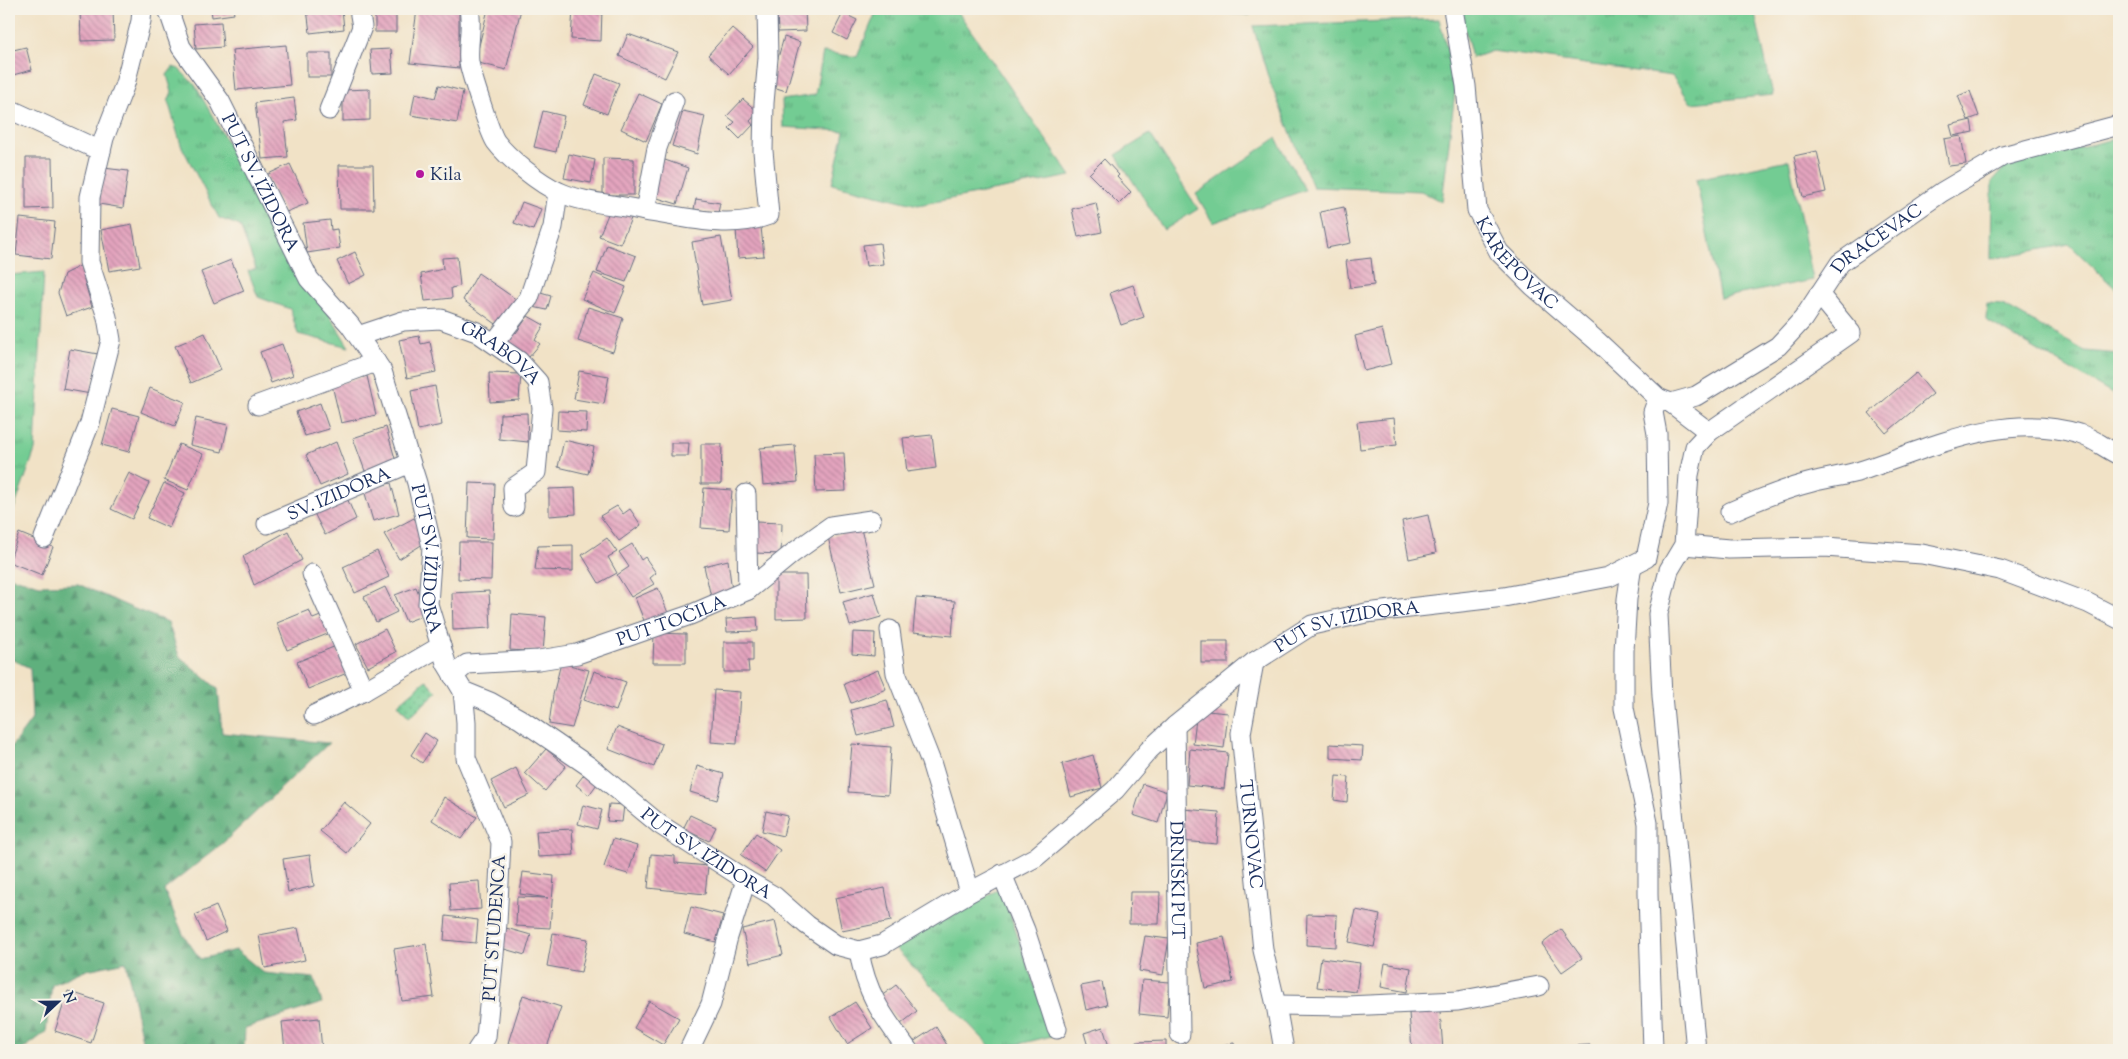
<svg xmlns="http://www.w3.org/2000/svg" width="2128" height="1059" viewBox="0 0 2128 1059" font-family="'Sorts Mill Goudy',serif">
<defs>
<pattern id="grass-tufts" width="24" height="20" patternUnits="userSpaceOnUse" patternTransform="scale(1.25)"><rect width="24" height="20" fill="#73cc93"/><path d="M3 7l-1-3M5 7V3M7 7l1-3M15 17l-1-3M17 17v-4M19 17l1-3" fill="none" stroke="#5ea67b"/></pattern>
<pattern id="forest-firs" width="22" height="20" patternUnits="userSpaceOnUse" patternTransform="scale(1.25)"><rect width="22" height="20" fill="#5eb07d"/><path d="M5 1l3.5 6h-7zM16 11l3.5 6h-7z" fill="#4d906a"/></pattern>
<pattern id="park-dots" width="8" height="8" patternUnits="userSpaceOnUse" patternTransform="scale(1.25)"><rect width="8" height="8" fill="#73cc93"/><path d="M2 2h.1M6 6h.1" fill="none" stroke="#5ea67b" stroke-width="1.8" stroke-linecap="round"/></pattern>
<pattern id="building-back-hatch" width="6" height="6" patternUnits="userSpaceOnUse" patternTransform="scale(1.25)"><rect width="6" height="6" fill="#e4a4be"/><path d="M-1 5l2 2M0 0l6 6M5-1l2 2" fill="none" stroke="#b8869e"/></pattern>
</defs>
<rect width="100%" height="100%" fill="#f7f3e8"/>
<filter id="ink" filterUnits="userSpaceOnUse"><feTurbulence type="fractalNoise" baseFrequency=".02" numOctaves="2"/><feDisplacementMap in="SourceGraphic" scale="10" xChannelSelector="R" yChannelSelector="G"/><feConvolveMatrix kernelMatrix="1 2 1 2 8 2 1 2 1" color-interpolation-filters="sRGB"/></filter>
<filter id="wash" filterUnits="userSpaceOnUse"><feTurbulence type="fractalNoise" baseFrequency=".0096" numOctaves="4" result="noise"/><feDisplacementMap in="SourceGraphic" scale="20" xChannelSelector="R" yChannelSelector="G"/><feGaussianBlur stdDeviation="1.12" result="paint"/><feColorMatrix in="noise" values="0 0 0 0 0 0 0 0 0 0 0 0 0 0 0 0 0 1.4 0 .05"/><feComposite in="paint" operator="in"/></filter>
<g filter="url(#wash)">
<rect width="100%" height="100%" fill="#f1e2c6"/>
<g fill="url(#grass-tufts)" stroke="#477e78">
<polygon points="866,9 956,9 1071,176 918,205 832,184 844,131 783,127 782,100 815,95 823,52 857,57 876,12"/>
<polygon points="1167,9 1248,9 1250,15"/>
<polygon points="1460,9 1754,9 1773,95 1691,103 1672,76 1492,51 1472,58"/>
<polygon points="1439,19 1456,83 1442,202 1421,191 1313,187 1269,80 1253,26"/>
<polygon points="173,67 179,69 195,85 254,190 349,347 298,334 290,309 258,297 248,271 256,269 240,226 219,218 181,145 168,101 172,92 167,75"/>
<polygon points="2119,138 2119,292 2069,244 1991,259 1992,182 2007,164"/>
<polygon points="44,272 35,450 9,523 9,275"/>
<polygon points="1987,304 2003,305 2085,351 2119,354 2119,398 1986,320"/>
<polygon points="1001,888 1052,1036 994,1050 894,947"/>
</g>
<polygon fill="url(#forest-firs)" stroke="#3c706e" points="9,577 40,585 78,584 132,608 168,622 179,656 218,689 222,733 329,743 223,843 164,890 183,934 200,959 236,950 264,973 314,978 322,1003 245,1028 244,1050 144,1050 126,962 82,971 52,985 46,1032 22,1050 9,1050 9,750 32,719 30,668 9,658"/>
<polygon fill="url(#park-dots)" stroke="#477e78" points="426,680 437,692 409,717 398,704"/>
<g fill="#73cc93" stroke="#477e78">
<polygon points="1150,134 1198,209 1164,230 1116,155"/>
<polygon points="1276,138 1305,190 1213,223 1196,194"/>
<polygon points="1789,160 1813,280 1720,298 1696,179"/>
</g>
<g id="blocks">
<g fill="url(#building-back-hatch)">
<polygon points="80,9 113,9 114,40 81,41"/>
<polygon points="211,9 233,9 234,14 212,17"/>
<polygon points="307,9 342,9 344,29 310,33"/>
<polygon points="380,9 401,9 401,11 396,12 396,32 375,32 375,13 380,13"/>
<polygon points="417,9 459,9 459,68 410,63"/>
<polygon points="488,9 521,9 506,70 475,62"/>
<polygon points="573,9 602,9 601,41 571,39"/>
<polygon points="777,9 805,9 806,31 778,32"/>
<polygon points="843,13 857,20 847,40 833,33"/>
<polygon points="221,22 223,47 196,49 194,24"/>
<polygon points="732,28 753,47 729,74 708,55"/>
<polygon points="628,34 678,52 665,78 619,56"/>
<polygon points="784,37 800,42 786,91 770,86"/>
<polygon points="286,45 290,85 236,90 232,50"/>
<polygon points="26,47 32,70 9,76 9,51"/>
<polygon points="391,49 393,73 372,74 370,50"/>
<rect x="307" y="53" width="24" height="24"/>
<polygon points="596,74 619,83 607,114 584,105"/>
<polygon points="439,85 463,91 457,123 411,115 415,93 435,98"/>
<polygon points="370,89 370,120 343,121 343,90"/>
<polygon points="1970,91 1979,116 1968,120 1958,96"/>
<polygon points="638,93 662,104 646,141 621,129"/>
<polygon points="294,98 297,120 284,122 288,157 262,159 255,103"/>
<polygon points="743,99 758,112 750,121 753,125 740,139 729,128 735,122 727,116"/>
<polygon points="543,111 564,116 556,152 534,147"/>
<polygon points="683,111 705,116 697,154 672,146"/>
<polygon points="1971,120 1973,132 1953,136 1950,125"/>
<polygon points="1961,136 1966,164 1949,166 1944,139"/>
<polygon points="1817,151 1826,192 1803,197 1794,156"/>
<polygon points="569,154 595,160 591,183 564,178"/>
<polygon points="26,158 52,158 53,208 26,209"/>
<polygon points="603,158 634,159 634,195 603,195"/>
<polygon points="662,159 688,168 677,204 651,196"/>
<polygon points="1104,159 1119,175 1117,177 1131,192 1119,204 1089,174"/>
<polygon points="290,164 308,203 284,213 266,175"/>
<polygon points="339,165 373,165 374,209 340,209"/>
<polygon points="104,168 128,171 123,208 99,204"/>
<polygon points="696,199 720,203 718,213 694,209"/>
<polygon points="522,202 541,209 533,230 514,223"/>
<polygon points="1096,203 1102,232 1078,237 1072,209"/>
<polygon points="611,207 632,216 620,244 599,236"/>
<polygon points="1344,207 1351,243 1327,248 1320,212"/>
<polygon points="20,218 55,222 51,259 16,255"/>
<polygon points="330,220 331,230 337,229 340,248 307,253 303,223"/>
<polygon points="132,224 140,266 109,271 101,230"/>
<polygon points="761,227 764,256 738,258 736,229"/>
<polygon points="721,237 732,300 702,305 692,242"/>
<polygon points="880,243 883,264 866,266 863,245"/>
<polygon points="607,245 636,256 626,282 597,272"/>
<polygon points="355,252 366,275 348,284 337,261"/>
<polygon points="457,257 460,286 451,288 452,298 425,301 421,274 443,269 442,258"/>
<polygon points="1371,258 1374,285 1350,288 1346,261"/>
<polygon points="231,260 244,291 214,303 201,272"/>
<polygon points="80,266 92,307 66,316 58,293 64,274"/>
<polygon points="478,273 520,302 503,329 463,300"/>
<polygon points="594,273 626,287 615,313 582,299"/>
<polygon points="1133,285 1144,317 1121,325 1110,293"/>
<polygon points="537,292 551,296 547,310 533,307"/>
<polygon points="588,307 623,318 613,352 578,341"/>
<polygon points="528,316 544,325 535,340 540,344 529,357 504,339 512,329 516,333"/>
<polygon points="1382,329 1391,364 1364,371 1355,336"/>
<polygon points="205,333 221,370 191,383 175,346"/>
<polygon points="419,336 421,344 430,342 436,372 407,378 399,340"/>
<polygon points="282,344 293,375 271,383 260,352"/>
<polygon points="70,349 98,354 91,394 63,389"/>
<polygon points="579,371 609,376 604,404 574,399"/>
<polygon points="489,373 521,374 519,400 490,402"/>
<polygon points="1916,373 1933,394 1886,433 1869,413"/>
<polygon points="367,376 376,415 341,423 332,385"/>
<polygon points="435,386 442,425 418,430 411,391"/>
<polygon points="150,388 185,402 175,426 141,412"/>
<polygon points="320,403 329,429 305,436 296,412"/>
<polygon points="112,409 139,416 129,452 102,445"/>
<polygon points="558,411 587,412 586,432 557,430"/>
<polygon points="527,413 528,442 499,439 500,414"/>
<polygon points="196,418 228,425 222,452 190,445"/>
<polygon points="1394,418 1397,445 1360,449 1357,422"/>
<polygon points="386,427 396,462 365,471 353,438"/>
<polygon points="932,435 936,468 907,472 903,438"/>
<polygon points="564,440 594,447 588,474 558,467"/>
<polygon points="336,442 348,474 320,486 306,455"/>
<polygon points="671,443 689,443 688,456 671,456"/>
<polygon points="179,444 203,454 188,490 164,480"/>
<polygon points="701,444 722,444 721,484 701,484"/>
<polygon points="795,445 798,482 763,485 760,448"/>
<polygon points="844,453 846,491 816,492 814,454"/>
<polygon points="129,473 149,483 132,519 111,509"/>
<polygon points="164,483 185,493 169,528 147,518"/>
<polygon points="391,483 399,514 373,521 364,490"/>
<polygon points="469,483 495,484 493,539 467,538"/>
<polygon points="575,488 576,514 549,516 549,489"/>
<polygon points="704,488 732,490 729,530 701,528"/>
<polygon points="347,498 356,519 325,535 314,513"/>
<polygon points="617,506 623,514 630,509 641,525 619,541 600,516"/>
<polygon points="1428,515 1436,553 1409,559 1402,521"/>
<polygon points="414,518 425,537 423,544 399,559 384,534"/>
<polygon points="755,522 782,523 781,554 754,553"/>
<polygon points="861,529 875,584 841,592 828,537"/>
<polygon points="288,531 302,560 254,585 243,556"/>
<polygon points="19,533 53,547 42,575 9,562"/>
<polygon points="607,538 617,552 608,557 617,573 599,583 582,555"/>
<polygon points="459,542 492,542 491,580 458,579"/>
<polygon points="632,544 641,560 645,557 656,573 650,578 654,584 631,597 617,575 629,567 619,552"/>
<polygon points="573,545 573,571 535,570 538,546"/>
<polygon points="377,551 389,577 355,593 343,567"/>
<polygon points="728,560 732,591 711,597 704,566"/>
<polygon points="776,575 806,575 807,618 776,619"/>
<polygon points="385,587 397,612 376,622 364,597"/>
<polygon points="416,587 427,614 406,622 395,595"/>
<polygon points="658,588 668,613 645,623 635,598"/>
<polygon points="489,591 491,628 453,630 452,593"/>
<polygon points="874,593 881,617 850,626 843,602"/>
<polygon points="916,598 955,601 952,636 913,632"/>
<polygon points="309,610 313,619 323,615 330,633 287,650 277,623"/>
<polygon points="512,614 546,617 543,652 510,650"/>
<polygon points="757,617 758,631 727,632 726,619"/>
<polygon points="385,629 396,652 368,667 356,644"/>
<polygon points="853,632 875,633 874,656 852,654"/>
<polygon points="654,633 686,634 686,663 653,663"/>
<rect x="1201" y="641" width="27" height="22"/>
<polygon points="724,642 753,642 753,661 748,661 749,672 724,672"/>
<polygon points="336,646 347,673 308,689 297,662"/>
<polygon points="561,663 589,670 572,728 549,724 553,695"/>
<polygon points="878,670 886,689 851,703 844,684"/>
<polygon points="594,671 626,682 616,711 584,700"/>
<polygon points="714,690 740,692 737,744 711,742"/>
<polygon points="887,700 894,727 858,736 851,710"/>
<polygon points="1197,710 1228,713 1224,748 1193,744"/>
<polygon points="617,727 662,744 654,767 608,749"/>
<polygon points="425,733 437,741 422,763 411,755"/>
<polygon points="852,744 891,747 888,795 848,792"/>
<polygon points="1330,744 1363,746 1362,760 1330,758"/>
<polygon points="546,749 566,766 545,791 525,773"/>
<polygon points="1190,749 1228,753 1224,789 1187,785"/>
<polygon points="1093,755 1102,788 1071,797 1062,764"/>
<polygon points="697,766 724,774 717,800 690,792"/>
<polygon points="516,768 529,795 504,807 491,781"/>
<polygon points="586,772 599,781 589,795 576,785"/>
<polygon points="1336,776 1349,777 1347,802 1334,800"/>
<polygon points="1143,784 1167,792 1158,823 1133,815"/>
<polygon points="444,797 477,817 461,839 432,820"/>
<polygon points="344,802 370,824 347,853 320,831"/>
<polygon points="609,804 624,805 622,822 607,821"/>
<polygon points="583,805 602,810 597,829 578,824"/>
<polygon points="1183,809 1219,812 1217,844 1181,841"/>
<polygon points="766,811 788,816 783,836 762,831"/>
<polygon points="690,815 716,827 709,841 683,829"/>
<polygon points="572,829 574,855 538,857 536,831"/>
<polygon points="756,833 780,850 765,872 741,855"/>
<polygon points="613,839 637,846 628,874 604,867"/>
<polygon points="651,854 675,856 675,863 708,866 705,894 648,888"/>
<polygon points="310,855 314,886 288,892 283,859"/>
<polygon points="523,872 554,876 550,928 516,926 517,897 548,898 520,894"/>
<polygon points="479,881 481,909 451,911 449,883"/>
<polygon points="885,888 891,921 842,931 835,898"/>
<polygon points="1130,892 1160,892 1159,924 1129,924"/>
<polygon points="216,906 227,931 206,941 195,915"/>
<polygon points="691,907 723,915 716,942 684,934"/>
<polygon points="1356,910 1380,915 1374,947 1349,942"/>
<polygon points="1307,914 1337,915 1336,947 1306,945"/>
<polygon points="446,916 478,920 476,943 444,940"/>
<polygon points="775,921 783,955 750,963 742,929"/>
<polygon points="298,928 305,960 265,968 259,935"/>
<polygon points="506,928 531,935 525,955 501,948"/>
<polygon points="1561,929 1582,958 1562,972 1542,944"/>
<polygon points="553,933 588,939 581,972 547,966"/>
<polygon points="1145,936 1169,939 1163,975 1139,971"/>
<polygon points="1224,937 1233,982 1205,988 1196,943"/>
<polygon points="426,944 434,997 402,1001 394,949"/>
<polygon points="1321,958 1360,963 1356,992 1317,987"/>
<polygon points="1385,963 1411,968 1407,992 1381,987"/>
<polygon points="1142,980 1170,982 1167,1017 1139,1014"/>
<polygon points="1102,982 1107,1005 1086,1010 1081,986"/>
<polygon points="896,985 917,1011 901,1024 880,997"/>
<polygon points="68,991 104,1003 91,1043 55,1031"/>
<polygon points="523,995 561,1007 546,1050 531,1050 508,1043"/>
<polygon points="649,1001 679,1018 663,1045 634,1028"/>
<polygon points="855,1002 872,1028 847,1044 831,1017"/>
<polygon points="1440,1011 1443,1050 1412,1050 1409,1013"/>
<polygon points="319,1018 322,1050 285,1050 282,1022"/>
<polygon points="936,1027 950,1050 918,1050 913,1042"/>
<polygon points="1103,1027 1110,1050 1089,1050 1084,1033"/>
<polygon points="1166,1041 1166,1050 1136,1050 1136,1042"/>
<polygon points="1234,1043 1235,1050 1207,1050 1207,1047"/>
<polygon points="1590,1045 1590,1050 1570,1050 1569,1046"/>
</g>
</g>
</g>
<g filter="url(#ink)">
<use href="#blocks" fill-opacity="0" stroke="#666e82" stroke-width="1"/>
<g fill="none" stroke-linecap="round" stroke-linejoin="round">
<defs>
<g id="minor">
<path id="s1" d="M168,9L181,47L220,101L309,279L350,325L382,371L417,483L432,547L428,604L446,663L463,691L490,702L520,719L590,767L659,824L746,880L774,896L807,925L836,945L859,951L882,945L970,892L1036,857L1115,790L1149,750L1175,726L1254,662L1312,625L1366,613L1504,597L1609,577L1646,558L1658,503L1657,434L1653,412L1658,398"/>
<path d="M469,9C473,27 467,44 469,62C471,74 490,134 496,142C508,158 540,184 559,192C585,204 617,204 645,211L657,148L674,101"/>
<path id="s2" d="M1453,9L1466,86L1477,210L1499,252L1533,286L1597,341L1658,398L1671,403L1709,432"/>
<polyline points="9,109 101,151"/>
<polyline points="329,110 362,27 359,9"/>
<path d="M645,211C685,217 729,230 769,215L763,151L764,103L768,58L767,10"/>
<path id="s3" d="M358,336L403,321L441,319L477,332L519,361L538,382L542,408L536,472L513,488L514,507"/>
<polyline points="494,343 529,298 553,227 558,192"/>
<path id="s4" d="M1671,403L1696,396L1778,346L1803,319L1840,263L1942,192L2003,156L2119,125"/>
<polyline points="258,405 376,362"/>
<polyline points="746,494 748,590"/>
<path d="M1730,512C1757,500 1784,489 1812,482C1827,478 1842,476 1857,472C1927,450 2003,410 2079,434C2093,438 2106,449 2119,455"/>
<path id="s5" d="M267,524L410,463"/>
<polyline points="44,538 90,423 111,340 107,317 89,262 90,197 104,138 125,84 141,21 142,9"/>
<polyline points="1684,545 1729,549 1825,547 1922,554 2000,570 2088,603 2119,619"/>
<polyline points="1632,565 1627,599 1624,651 1624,708 1648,823 1648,894 1653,1050"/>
<polyline points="312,574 364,691"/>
<polyline points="890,630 896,673 931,762 970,892"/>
<path id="s6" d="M1254,662L1241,733L1263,950L1276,1005L1284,1050"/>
<path id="s7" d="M453,676L467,664L539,660L577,654L690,615L748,590L793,553L831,526L871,520"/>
<polyline points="463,691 466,722 466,758 501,842 497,923 486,1037 477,1050"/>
<polyline points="314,715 364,691 441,646"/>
<path id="s8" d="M1175,726L1180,1034"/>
<polyline points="1002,874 1025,930 1057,1029"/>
<path d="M859,951C866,994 883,1016 908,1050"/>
<polyline points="1276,1005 1347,1006 1458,1001 1539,986"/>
<polyline points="689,1050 711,1004 728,937 746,880"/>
<polyline points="1696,1050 1662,696 1658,614 1669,570 1684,545 1689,475 1695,447 1709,432 1851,333 1819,294"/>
</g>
</defs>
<use href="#minor" stroke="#666e82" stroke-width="21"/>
<use href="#minor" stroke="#fff" stroke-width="19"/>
</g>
</g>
<circle fill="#b5179e" stroke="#f7f3e8" stroke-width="2" cx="420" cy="174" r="5"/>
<g text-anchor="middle" stroke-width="5" stroke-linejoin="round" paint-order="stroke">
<g font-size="18" fill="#1b2f5e" stroke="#f7f3e8" text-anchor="start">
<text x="430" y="180">Kila</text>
</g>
<g font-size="18" fill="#1b2f5e" stroke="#f7f3e8">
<text dy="6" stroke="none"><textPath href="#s1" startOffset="198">PUT SV. IŽIDORA</textPath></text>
<text dy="6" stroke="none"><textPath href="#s4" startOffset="270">DRAČEVAC</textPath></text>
<text dy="6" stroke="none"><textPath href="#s2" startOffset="270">KAREPOVAC</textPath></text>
<text dy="6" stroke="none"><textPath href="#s3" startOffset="155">GRABOVA</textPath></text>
<text dy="6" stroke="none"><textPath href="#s5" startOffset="78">SV. IZIDORA</textPath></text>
<text dy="6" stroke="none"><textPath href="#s1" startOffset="618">PUT SV. IŽIDORA</textPath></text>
<text dy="6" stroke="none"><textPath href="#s7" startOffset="229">PUT TOČILA</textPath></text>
<text dy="6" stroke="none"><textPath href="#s1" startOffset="1831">PUT SV. IŽIDORA</textPath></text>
<text dy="6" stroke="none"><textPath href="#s6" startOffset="174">TURNOVAC</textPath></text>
<text dy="6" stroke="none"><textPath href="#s1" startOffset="1052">PUT SV. IŽIDORA</textPath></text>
<text dy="6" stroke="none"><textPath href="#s8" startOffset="154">DRNIŠKI PUT</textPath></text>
<text transform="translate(494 928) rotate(-86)" y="6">PUT STUDENCA</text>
</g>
</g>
<rect width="2128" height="1059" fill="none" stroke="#f7f3e8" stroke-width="30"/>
<g transform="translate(58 1002) rotate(68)" stroke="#f7f3e8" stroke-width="4" paint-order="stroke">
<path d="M0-4L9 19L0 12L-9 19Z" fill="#1b2f5e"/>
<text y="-8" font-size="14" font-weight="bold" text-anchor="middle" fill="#1b2f5e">N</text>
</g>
</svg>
